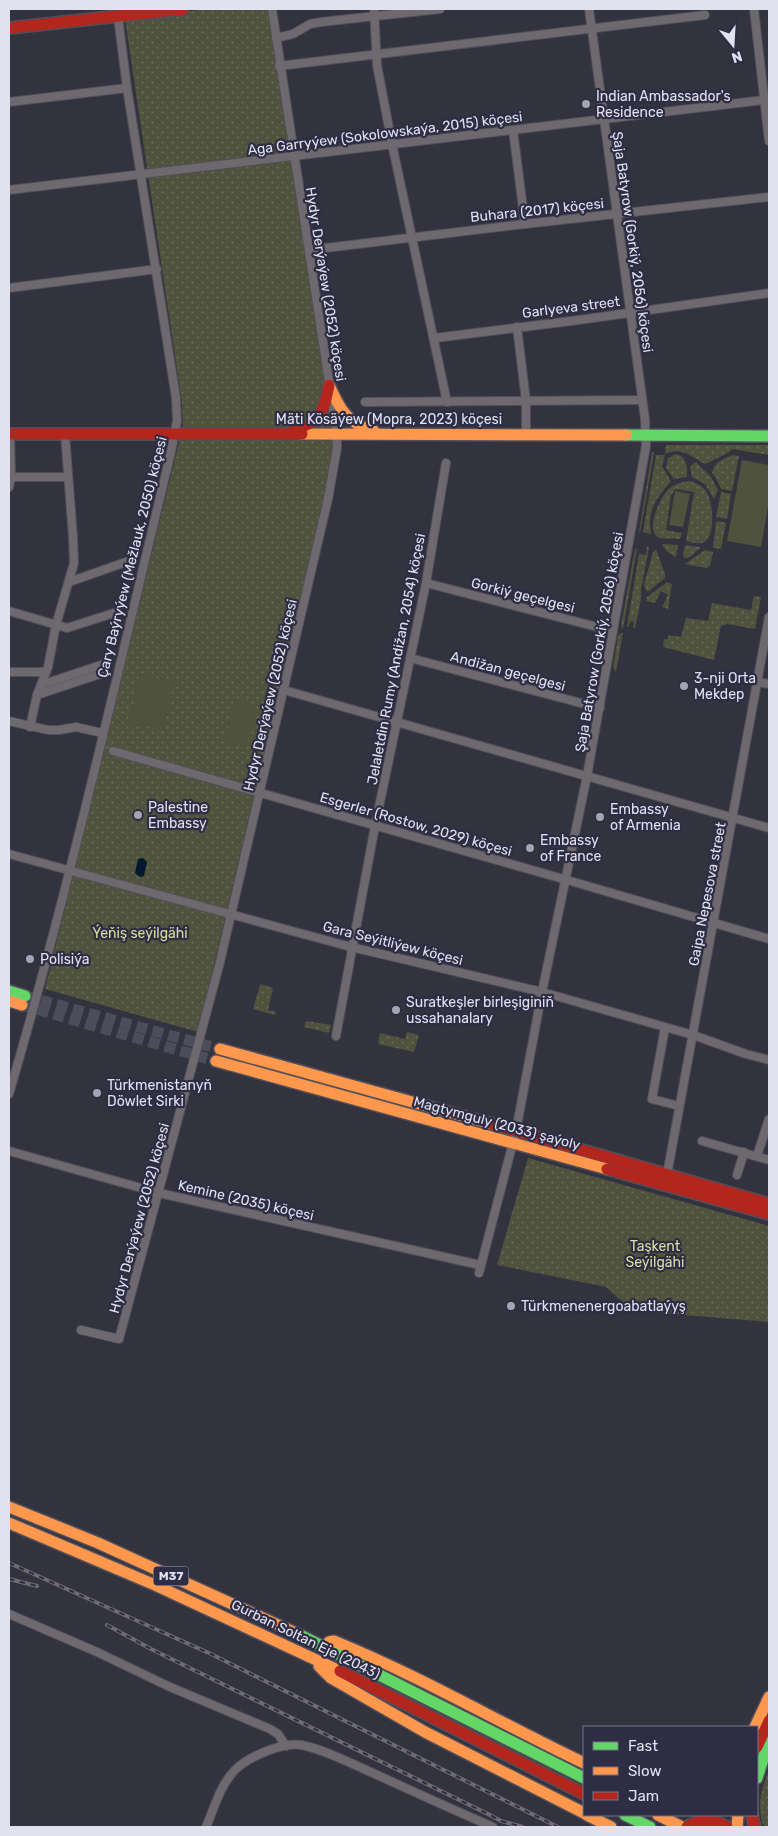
<svg xmlns="http://www.w3.org/2000/svg" width="778" height="1836" viewBox="0 0 778 1836" font-family="Rubik,sans-serif">
<defs>
<pattern id="grass-dots" width="8" height="8" patternUnits="userSpaceOnUse" patternTransform="scale(1.25)"><rect width="8" height="8" fill="#4f523c"/><path d="M2 2h.1M6 6h.1" fill="none" stroke="#686b58" stroke-width="1.8" stroke-linecap="round"/></pattern>
</defs>
<rect width="100%" height="100%" fill="#33323f"/>
<g fill="url(#grass-dots)">
<polygon points="208,9 269,9 334,443 323,504 198,1032 45,989 183,426 182,403 125,19"/>
<path d="M666,445H769V455L732,449L728,453L705,464C692,457 681,446 665,454Z"/>
<polygon points="652,452 654,453 640,533 639,532"/>
<path d="M676,454C686,456 688,467 687,477L674,479L666,468L668,458Z"/>
<path d="M656,455H665L662,466L671,481C656,499 647,509 651,534L643,532Z"/>
<path d="M733,455L739,456L732,491L721,489L716,478L712,473C715,461 722,460 733,455Z"/>
<polygon points="696,462 711,477 718,490 714,499 705,484 692,477 690,466"/>
<path d="M688,481C695,482 701,485 706,491C713,500 717,538 702,543C698,544 690,542 686,541L694,492L676,489L671,495L666,530L682,533L680,539C674,538 665,539 660,538C643,532 661,495 670,488C675,484 682,482 688,481Z"/>
<polygon points="721,492 731,494 727,519 716,517"/>
<polygon points="718,521 726,523 721,549 713,548 716,522"/>
<path d="M664,544L678,545L676,557C672,556 664,549 662,545Z"/>
<polygon points="685,545 700,547 700,548 690,557 684,558 683,555"/>
<polygon points="647,546 649,548 641,589 641,600 635,628 633,628 634,622 630,621 629,627 627,627 639,554 646,555"/>
<polygon points="637,548 623,629 621,626 635,549"/>
<polygon points="656,549 665,574 665,578 649,591 646,591 644,584 653,552"/>
<polygon points="705,550 713,552 710,566 706,568 685,564"/>
<polygon points="667,582 672,584 668,609 662,607 668,595 661,591 655,603 646,601 647,597"/>
<polygon points="754,596 761,597 755,629 727,624 721,626 714,660 663,647 664,639 668,639 668,635 681,637 686,618 708,621 712,603 751,610"/>
<polygon points="620,633 623,633 616,672 613,668 618,636"/>
<polygon points="260,984 273,988 268,1010 276,1012 275,1015 253,1009"/>
<polygon points="306,1021 331,1025 329,1033 304,1027"/>
<polygon points="407,1032 419,1035 414,1052 378,1044 380,1033 405,1039"/>
<polygon points="528,1158 769,1226 769,1322 633,1311 606,1287 497,1265"/>
<path d="M769,1770V1827H764C756,1808 761,1789 769,1770Z"/>
</g>
<g fill="#4f523c">
<polygon points="742,460 769,465 769,501 761,547 727,541"/>
<polygon points="675,491 690,494 683,527 669,525"/>
<polygon points="140,674 174,682 163,730 129,723"/>
<polygon points="234,700 256,705 248,747 225,742"/>
</g>
<polygon fill="#05182d" points="143,858 147,862 144,876 140,877 135,873 138,859"/>
<g fill="none" stroke-linecap="round" stroke-linejoin="round">
<g stroke="#4d4c5a" stroke-width="11" stroke-dasharray="11 5.5" stroke-linecap="butt">
<polyline points="25,996 220,1049"/>
<polyline points="22,1005 216,1061"/>
</g>
<defs>
<g id="street">
<polyline points="374,9 377,65 392,144 447,402"/>
<polyline points="754,9 769,141"/>
<polyline points="276,38 293,34 310,24 321,22 440,9"/>
<polyline points="279,66 705,15"/>
<polyline points="9,102 127,88"/>
<polyline points="513,130 525,224"/>
<polyline points="9,190 764,100"/>
<polyline points="309,250 525,224 769,197"/>
<polyline points="9,288 157,269"/>
<polyline points="517,327 526,401 526,435"/>
<polyline points="435,338 579,320 769,293"/>
<polyline points="365,402 642,400"/>
<polyline points="9,477 67,477"/>
<polyline points="9,487 11,477 10,434"/>
<polyline points="69,582 126,562"/>
<polyline points="426,583 613,631"/>
<polyline points="9,611 67,628 114,613"/>
<polyline points="410,658 600,708"/>
<polyline points="9,672 46,672"/>
<polyline points="758,682 769,684"/>
<polyline points="284,690 769,828"/>
<polyline points="37,695 100,674 101,665 41,685"/>
<polyline points="9,721 48,730 59,730 76,727 102,733"/>
<polyline points="30,727 37,695 48,667 56,625 74,563 73,537 65,434"/>
<polyline points="113,751 567,880 769,939"/>
<polyline points="9,854 351,947 542,992 693,1035 746,1054 769,1060"/>
<polyline points="665,1028 652,1099 679,1106"/>
<polyline points="336,1036 375,826 426,583 446,463"/>
<path d="M9,1094C71,882 119,666 171,452L177,421L176,398L127,88L118,17"/>
<polyline points="702,1141 769,1160"/>
<polyline points="9,1151 159,1193 480,1265"/>
<polyline points="757,1156 769,1119"/>
<polyline points="667,1175 769,617"/>
<polyline points="737,1175 744,1152"/>
<polyline points="479,1273 516,1131 542,992 587,776 646,446 645,419 589,9"/>
<polyline points="81,1330 119,1339 219,966 328,499 337,448 337,434 272,9"/>
<polyline points="9,1614 97,1652 170,1687 270,1729 278,1734 286,1746"/>
<path d="M206,1827C214,1809 220,1785 235,1770C248,1757 282,1742 301,1745C324,1749 354,1765 375,1774C414,1792 454,1810 493,1827"/>
</g>
<g id="fast">
<polyline points="626,435 769,436"/>
<polyline points="9,991 25,996"/>
<polyline points="298,1634 584,1778"/>
<polyline points="757,1778 765,1753 765,1730"/>
<polyline points="625,1815 650,1827"/>
</g>
<g id="slow">
<path d="M329,385C340,410 347,423 374,431"/>
<polyline points="302,434 626,435"/>
<polyline points="9,1001 22,1005"/>
<polyline points="220,1049 492,1124"/>
<polyline points="216,1061 607,1169"/>
<polyline points="9,1507 98,1543 298,1634"/>
<polyline points="9,1523 155,1585 340,1671"/>
<path d="M329,1642L334,1641C420,1676 500,1723 584,1763"/>
<polyline points="319,1666 331,1678 425,1732 584,1813"/>
<polyline points="755,1727 769,1697"/>
<polyline points="587,1815 611,1827"/>
<polyline points="658,1815 682,1827"/>
<polyline points="737,1827 738,1815"/>
</g>
<g id="jam">
<polyline points="9,28 183,9"/>
<path d="M294,430C321,422 324,411 329,385"/>
<polyline points="9,434 302,434"/>
<polyline points="492,1124 769,1204"/>
<polyline points="607,1169 769,1214"/>
<polyline points="340,1671 584,1794"/>
<polyline points="757,1747 769,1721"/>
<polyline points="752,1815 755,1827"/>
<path d="M687,1827C701,1818 713,1818 727,1827"/>
</g>
</defs>
<use href="#street" stroke="#504f5a" stroke-width="10"/>
<use href="#fast" stroke="#504f5a" stroke-width="14"/>
<use href="#slow" stroke="#504f5a" stroke-width="14"/>
<use href="#jam" stroke="#504f5a" stroke-width="14"/>
<use href="#street" stroke="#6e696e" stroke-width="8"/>
<use href="#fast" stroke="#63d668" stroke-width="11"/>
<use href="#slow" stroke="#ff974d" stroke-width="11"/>
<use href="#jam" stroke="#b3261e" stroke-width="11"/>
<defs>
<g id="rail">
<polyline points="9,1563 211,1654 558,1827"/>
<polyline points="9,1579 37,1586"/>
<polyline points="107,1625 151,1649 488,1814 501,1821 523,1827"/>
</g>
</defs>
<use href="#rail" stroke="#6e6c71" stroke-width="4"/>
<use href="#rail" stroke="#2f2d44" stroke-width="2" stroke-dasharray="5.5" stroke-linecap="butt"/>
</g>
<g fill="#a4a4b2" stroke="#2f2d44" stroke-width="2">
<circle cx="586" cy="104" r="5"/>
<circle cx="684" cy="686" r="5"/>
<circle cx="138" cy="815" r="5"/>
<circle cx="600" cy="817" r="5"/>
<circle cx="530" cy="848" r="5"/>
<circle cx="30" cy="959" r="5"/>
<circle cx="396" cy="1010" r="5"/>
<circle cx="97" cy="1093" r="5"/>
<circle cx="511" cy="1306" r="5"/>
</g>
<g text-anchor="middle" stroke-width="4.5" stroke-linejoin="round" paint-order="stroke">
<rect fill="#2f2d44" stroke="#acabbc" stroke-width="1" x="153.5" y="1566.5" width="35" height="19" rx="4"/>
<g font-size="12" font-weight="bold" fill="#e1e1f0">
<text x="171" y="1580">M37</text>
</g>
<g font-size="14" fill="#e1e1f0" stroke="#2f2d44" text-anchor="start">
<text x="596" y="101">Indian Ambassador's<tspan x="596" dy="16">Residence</tspan></text>
<text x="694" y="683">3-nji Orta<tspan x="694" dy="16">Mekdep</tspan></text>
<text x="148" y="812">Palestine<tspan x="148" dy="16">Embassy</tspan></text>
<text x="610" y="814">Embassy<tspan x="610" dy="16">of Armenia</tspan></text>
<text x="540" y="845">Embassy<tspan x="540" dy="16">of France</tspan></text>
<text x="40" y="964">Polisiýa</text>
<text x="406" y="1007">Suratkeşler birleşiginiň<tspan x="406" dy="16">ussahanalary</tspan></text>
<text x="107" y="1090">Türkmenistanyň<tspan x="107" dy="16">Döwlet Sirki</tspan></text>
<text x="521" y="1311">Türkmenenergoabatlaýyş</text>
</g>
<g font-size="14" fill="#e1e1f0" stroke="#2f2d44">
<text transform="translate(385 133) rotate(-7)" y="5">Aga Garryýew (Sokolowskaýa, 2015) köçesi</text>
<text transform="translate(537 210) rotate(-6)" y="5">Buhara (2017) köçesi</text>
<text transform="translate(633 242) rotate(82)" y="5">Şaja Batyrow (Gorkiý, 2056) köçesi</text>
<text transform="translate(326 284) rotate(81)" y="5">Hydyr Derýaýew (2052) köçesi</text>
<text transform="translate(571 307) rotate(-7)" y="5">Garlyeva street</text>
<text x="389" y="424">Mäti Kösäýew (Mopra, 2023) köçesi</text>
<text transform="translate(132 557) rotate(-76)" y="5">Çary Baýryýew (Mežlauk, 2050) köçesi</text>
<text transform="translate(523 595) rotate(14)" y="5">Gorkiý geçelgesi</text>
<text transform="translate(599 642) rotate(-80)" y="5">Şaja Batyrow (Gorkiý, 2056) köçesi</text>
<text transform="translate(396 659) rotate(-79)" y="5">Jelaletdin Rumy (Andižan, 2054) köçesi</text>
<text transform="translate(508 671) rotate(15)" y="5">Andižan geçelgesi</text>
<text transform="translate(270 695) rotate(-77)" y="5">Hydyr Derýaýew (2052) köçesi</text>
<text transform="translate(416 824) rotate(16)" y="5">Esgerler (Rostow, 2029) köçesi</text>
<text transform="translate(707 894) rotate(-79)" y="5">Gaipa Nepesova street</text>
<text transform="translate(393 943) rotate(14)" y="5">Gara Seýitliýew köçesi</text>
<text transform="translate(497 1123) rotate(15)" y="5">Magtymguly (2033) şaýoly</text>
<text transform="translate(246 1200) rotate(13)" y="5">Kemine (2035) köçesi</text>
<text transform="translate(139 1218) rotate(-75)" y="5">Hydyr Derýaýew (2052) köçesi</text>
<text transform="translate(306 1639) rotate(26)" y="5">Gurban Soltan Eje (2043)</text>
</g>
<g font-size="14" fill="#d7df9f" stroke="#2f2d44">
<text x="140" y="938">Ýeňiş seýilgähi</text>
<text x="655" y="1251">Taşkent<tspan x="655" dy="16">Seýilgähi</tspan></text>
</g>
</g>
<rect width="778" height="1836" fill="none" stroke="#e1e1f0" stroke-width="20"/>
<rect x="583" y="1726" width="175" height="90" fill="#2f2d44" stroke="#767589"/>
<rect x="593" y="1742" width="25" height="8" fill="#63d668" stroke="#767589"/>
<text x="628" y="1751" font-size="15" fill="#e1e1f0">Fast</text>
<rect x="593" y="1767" width="25" height="8" fill="#ff974d" stroke="#767589"/>
<text x="628" y="1776" font-size="15" fill="#e1e1f0">Slow</text>
<rect x="593" y="1792" width="25" height="8" fill="#b3261e" stroke="#767589"/>
<text x="628" y="1801" font-size="15" fill="#e1e1f0">Jam</text>
<g transform="translate(733 45) rotate(162)" stroke="#2f2d44" stroke-width="4" paint-order="stroke">
<path d="M0-4L9 19L0 12L-9 19Z" fill="#e1e1f0"/>
<text y="-8" font-size="14" font-weight="bold" text-anchor="middle" fill="#e1e1f0">N</text>
</g>
</svg>
